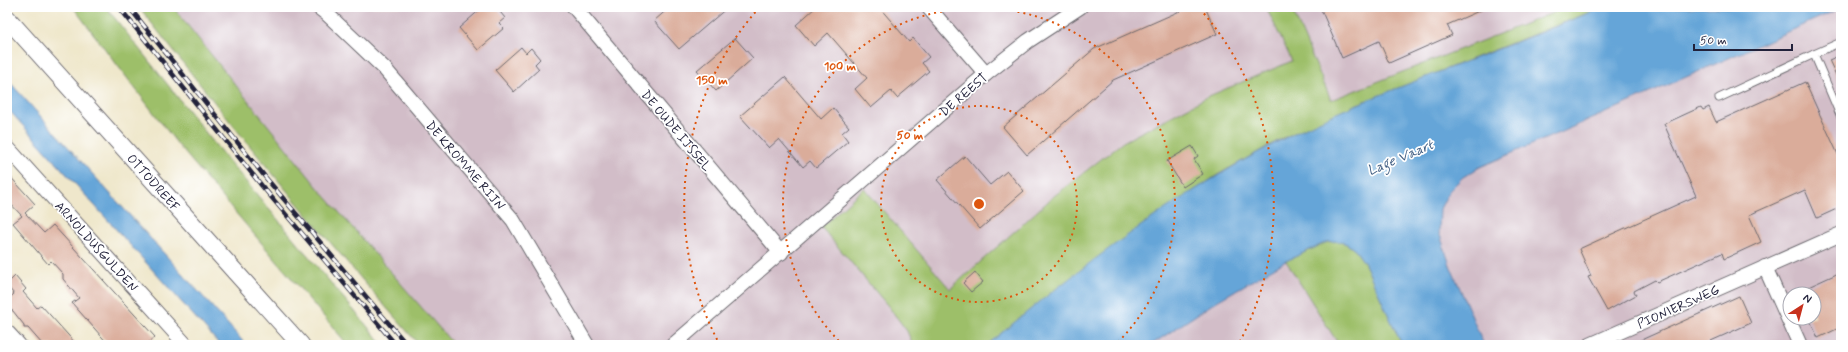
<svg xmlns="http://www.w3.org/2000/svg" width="1848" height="352" viewBox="0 0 1848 352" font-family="Mynerve,sans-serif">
<rect width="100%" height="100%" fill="#fff"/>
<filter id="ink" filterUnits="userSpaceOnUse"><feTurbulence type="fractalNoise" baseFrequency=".025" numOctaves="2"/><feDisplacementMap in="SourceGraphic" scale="8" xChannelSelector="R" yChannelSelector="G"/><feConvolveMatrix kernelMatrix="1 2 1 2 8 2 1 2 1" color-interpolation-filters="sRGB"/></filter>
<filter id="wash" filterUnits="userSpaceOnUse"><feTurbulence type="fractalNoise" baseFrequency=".012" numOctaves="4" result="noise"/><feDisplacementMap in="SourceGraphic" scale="16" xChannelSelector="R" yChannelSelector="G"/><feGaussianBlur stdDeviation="0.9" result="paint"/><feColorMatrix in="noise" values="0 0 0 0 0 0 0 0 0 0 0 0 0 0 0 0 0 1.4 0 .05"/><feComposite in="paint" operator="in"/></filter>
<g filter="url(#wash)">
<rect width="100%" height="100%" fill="#efe7cb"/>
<path fill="#d2bdc8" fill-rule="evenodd" d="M173,7H1841V345H454L319,189ZM1790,294H1814V318H1790Z"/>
<g fill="#9dbf69" stroke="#607052">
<polygon points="73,7 106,7 222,153 383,345 348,345 179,146"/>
<path d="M139,7H173L319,189L454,345H419C322,235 229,123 139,7Z"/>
<polygon points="1266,7 1291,7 1331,100 1568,7 1603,7 1355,105 1281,139 1219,174 1159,214 1057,288 987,345 913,345 907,331 888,306 821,227 864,188 950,289 1054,196 1123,142 1209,96 1292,61"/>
<polygon points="1337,241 1347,244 1356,251 1365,264 1402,345 1339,345 1286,261 1327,242"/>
</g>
<g fill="#65a5d8" stroke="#44648a">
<path d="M1603,7L1841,8L1619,107L1480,167L1463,177L1449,191L1440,209L1439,232L1450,265L1484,345H1402L1365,264L1356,251L1347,244L1337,241L1327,242L1286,261L1217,301L1151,345H987C1078,269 1175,195 1281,140C1329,114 1380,95 1431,75C1488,53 1546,31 1603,7Z"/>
<polygon points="7,79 234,331 246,345 220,345 7,108"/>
</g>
<g id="blocks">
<g fill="#daac9a">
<polygon points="483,7 496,7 505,18 499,23 504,28 478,50 459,28"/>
<polygon points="670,7 728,7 679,49 654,21"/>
<polygon points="816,7 879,7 909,42 913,38 929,57 922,63 929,71 897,98 891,91 871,108 855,89 867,78 828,33 814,46 796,25"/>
<polygon points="1189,7 1205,7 1217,34 1113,80 1027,155 1003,127 1094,49"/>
<polygon points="1320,7 1488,7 1447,25 1452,35 1389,63 1379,41 1342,58"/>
<polygon points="735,38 753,58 716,91 697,70"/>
<polygon points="521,47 526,53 531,48 540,59 535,64 539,69 514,92 495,70"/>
<polygon points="1841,55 1841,86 1829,60"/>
<polygon points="785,77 821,119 833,108 849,127 842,133 848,141 816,168 810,161 803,167 779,139 769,148 740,116"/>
<polygon points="1805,82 1841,161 1841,207 1817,218 1805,190 1749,215 1761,242 1724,259 1722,253 1657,282 1655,280 1634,291 1636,295 1607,311 1588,277 1591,276 1579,249 1696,196 1664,124 1701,107 1703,110 1709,107 1716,122"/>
<polygon points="1192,146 1198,156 1194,159 1203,174 1183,187 1167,161"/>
<polygon points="965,156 990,185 1007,171 1024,191 980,229 937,180"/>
<polygon points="7,173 35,204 25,213 44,233 53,225 155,337 146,345 109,345 72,303 79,298 63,279 63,274 51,261 48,264 13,223 22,216 7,200"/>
<polygon points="975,272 983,282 971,292 963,283"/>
<polygon points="1841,272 1841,327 1818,338 1809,318 1814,318 1814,294 1793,294"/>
<polygon points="15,276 26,289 23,292 37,308 41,305 77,345 43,345 28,328 24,328 24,325 13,311 7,308 7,300 14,294 7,286 7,284"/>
<polygon points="1739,296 1751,323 1702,345 1630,345"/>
</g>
</g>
</g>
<g filter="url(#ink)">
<use href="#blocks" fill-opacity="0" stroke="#6a676d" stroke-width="1"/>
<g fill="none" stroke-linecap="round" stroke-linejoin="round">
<defs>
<g id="service">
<polyline points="1841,42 1814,54 1841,117"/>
<polyline points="1719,98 1814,54"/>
</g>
<g id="minor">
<polyline points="318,7 327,14 384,68 513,220 587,345"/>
<polyline points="574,7 781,253"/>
<polyline points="928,7 986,74"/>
<polyline points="7,147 186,345"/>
<polyline points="1765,267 1800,345"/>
<polyline points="7,332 19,345"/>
<polyline points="673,345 986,74 1028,41 1080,7"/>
<polyline points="1590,345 1841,234"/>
</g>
<polyline id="tertiary" points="7,18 301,345"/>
</defs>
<use href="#service" stroke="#6a676d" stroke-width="9"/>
<use href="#minor" stroke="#6a676d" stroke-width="16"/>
<use href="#tertiary" stroke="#6a676d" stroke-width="19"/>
<use href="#service" stroke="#fff" stroke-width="7"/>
<use href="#minor" stroke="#fff" stroke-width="14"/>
<use href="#tertiary" stroke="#fff" stroke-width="17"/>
<defs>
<g id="rail">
<polyline points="119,7 262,186 396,345"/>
<polyline points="129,7 266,178 407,345"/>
</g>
</defs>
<use href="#rail" stroke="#22223b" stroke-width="4.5"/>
<use href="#rail" stroke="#fff" stroke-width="3" stroke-dasharray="9" stroke-linecap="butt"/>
</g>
</g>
<g fill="none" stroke="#de560e" stroke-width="2" stroke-dasharray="2 4">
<circle cx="979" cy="204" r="98"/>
<path d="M843 345A196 196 0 1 1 1115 345"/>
<path d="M720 345A295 295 0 0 1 758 9M1200 9A295 295 0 0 1 1238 345"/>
</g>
<g text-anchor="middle" stroke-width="3.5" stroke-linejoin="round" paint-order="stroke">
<g font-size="13" fill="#22223b" stroke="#fff">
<text transform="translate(963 94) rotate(-41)" y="5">DE REEST</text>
<text transform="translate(677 130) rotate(50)" y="5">DE OUDE IJSSEL</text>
<text transform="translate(466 165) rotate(49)" y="5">DE KROMME RIJN</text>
<text transform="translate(154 182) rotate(48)" y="5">OTTODREEF</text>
<text transform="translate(97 246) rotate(48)" y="5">ARNOLDUSGULDEN</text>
<text transform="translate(1678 306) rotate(-24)" y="5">PIONIERSWEG</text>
</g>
<g font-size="14" font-style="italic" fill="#405d82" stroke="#fff">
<text transform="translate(1400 157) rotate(-23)" y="5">Lage Vaart</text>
</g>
</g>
<circle cx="979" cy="204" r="6" fill="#de560e" stroke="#fff" stroke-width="2"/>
<g font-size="12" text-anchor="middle" font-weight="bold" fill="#de560e" stroke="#fff" stroke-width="3.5" stroke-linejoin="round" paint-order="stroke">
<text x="840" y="70">100 m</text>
<text x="712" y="84">150 m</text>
<text x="910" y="139">50 m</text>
</g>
<rect width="1848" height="352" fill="none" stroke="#fff" stroke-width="24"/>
<g transform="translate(1802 306) rotate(36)"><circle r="19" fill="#ffffff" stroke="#a7a7b1"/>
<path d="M0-3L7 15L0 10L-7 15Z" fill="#c8321e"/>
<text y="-6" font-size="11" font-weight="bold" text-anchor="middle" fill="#22223b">N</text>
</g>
<path d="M1694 44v6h98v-6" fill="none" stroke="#22223b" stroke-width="2"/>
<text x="1700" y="44" font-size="12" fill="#22223b" stroke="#ffffff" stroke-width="3" paint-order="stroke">50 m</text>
</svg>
